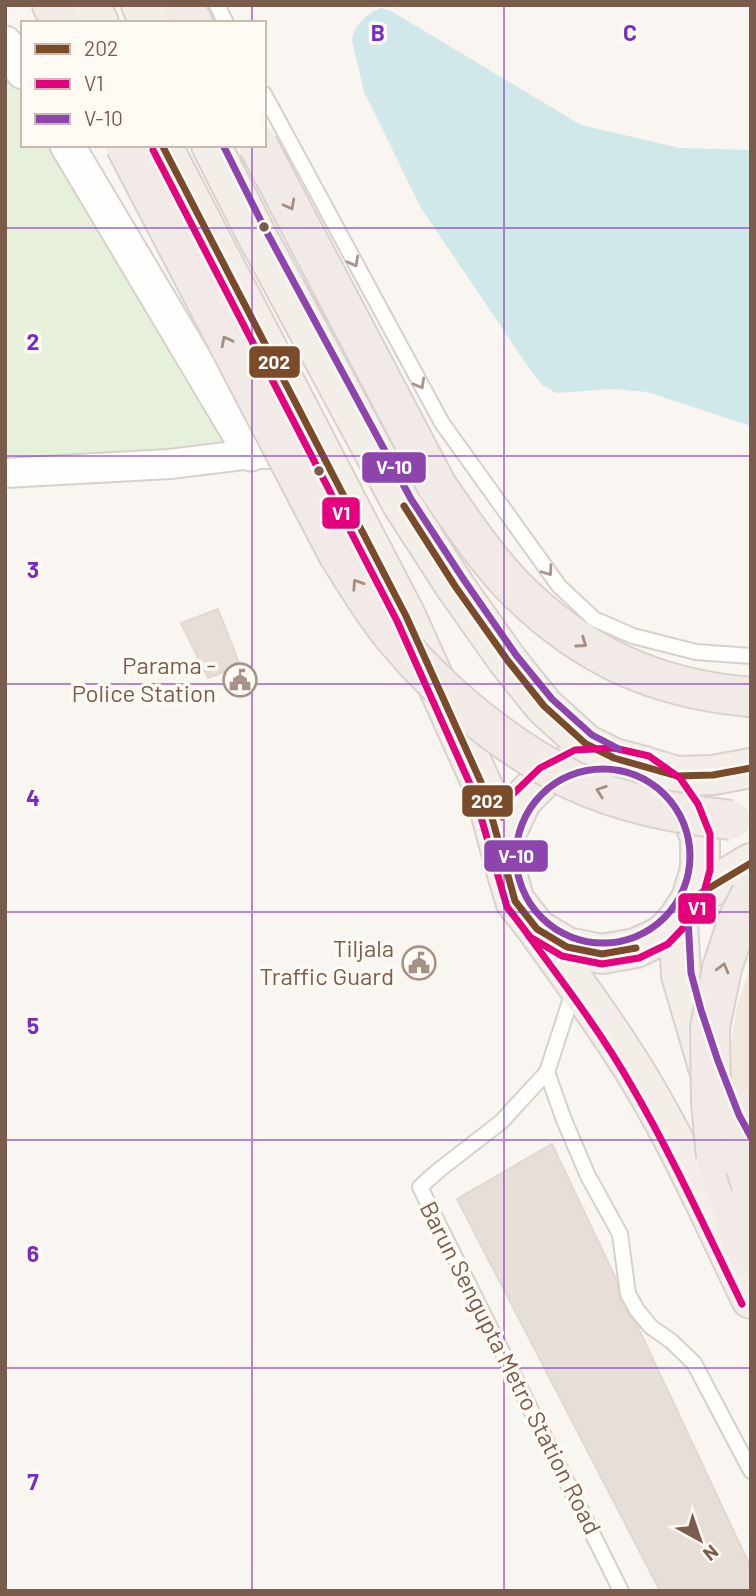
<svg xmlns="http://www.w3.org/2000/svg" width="756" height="1596" viewBox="0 0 756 1596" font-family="Barlow,sans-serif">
<rect width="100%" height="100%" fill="#f9f5f0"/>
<polygon fill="#f2e8de" points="751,965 751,1185 731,1097 731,1046 737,1005"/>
<polygon fill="#e7f0db" points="5,22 23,56 23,145 68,145 225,432 220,452 5,455"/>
<path fill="#d0e8ea" d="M381,8L391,11L581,125L680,148L751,150V426L647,392L613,389L556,393L542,385L529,368L421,208L364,92L352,40C355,24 366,14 381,8Z"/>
<g fill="#e6ded7" stroke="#e2d8d2" stroke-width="2">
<polygon points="218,609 240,666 208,678 181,623"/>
<polygon points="552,1144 617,1281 620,1299 629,1315 637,1325 751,1568 751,1591 660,1591 457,1199"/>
</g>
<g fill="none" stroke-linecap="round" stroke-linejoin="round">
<defs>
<g id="service">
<polyline points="217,5 226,23"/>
<polyline points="264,94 442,423 559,586 594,619 633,636 696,652 751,656"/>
<polyline points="574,989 547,1072 501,1122 439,1170 420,1187 621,1591"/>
<polyline points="547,1072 564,1120 588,1176 620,1234 628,1294 637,1310 651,1327 671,1341 694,1363 751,1471"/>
</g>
<polyline id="minor" points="5,473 170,464 251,454 271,454"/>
<g id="tertiary">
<polyline points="5,43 23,72"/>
<polyline points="67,145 251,454"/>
</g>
<g id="primary">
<polyline points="90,5 99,23"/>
<polyline points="141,5 150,23"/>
<polyline points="162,145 406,616 484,789 505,867 515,901 537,929 567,947 602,954 636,948 663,935 678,919 691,899 700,869 700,838 689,809 671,784 645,766 614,758 579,760 547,775 522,800 507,832 505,867"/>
<polyline points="211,145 255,232 402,504 455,586 508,661 544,706 586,744 614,758"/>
<polyline points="647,767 677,776 713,775 751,768"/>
<polyline points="691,899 751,863"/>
<polyline points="678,919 681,975 708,1067"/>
<path d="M539,932C573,980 609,1028 639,1078C682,1149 715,1225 751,1299"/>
</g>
<g id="motorway">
<polyline points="52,5 61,23"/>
<polyline points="183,5 193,23"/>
<path d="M437,486C460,519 483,554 511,584C579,654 653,689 751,697"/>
<polyline points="716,1157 741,1241 751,1258"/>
</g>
</defs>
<use href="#service" stroke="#d7d1cb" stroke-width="18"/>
<use href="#minor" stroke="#d7d1cb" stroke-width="32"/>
<use href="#tertiary" stroke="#d7d1cb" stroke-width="37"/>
<use href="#primary" stroke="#dad1cc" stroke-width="42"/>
<use href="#motorway" stroke="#dad1cc" stroke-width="42"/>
<use href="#service" stroke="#fefefd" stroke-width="14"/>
<use href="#minor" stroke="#fefefd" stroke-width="28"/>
<use href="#tertiary" stroke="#fefefd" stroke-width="33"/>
<use href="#primary" stroke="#f3eee8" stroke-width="38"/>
<use href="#motorway" stroke="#f2eae7" stroke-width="38"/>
<defs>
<g id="motorway-bridge">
<path d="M125,145L338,554C356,582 373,612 395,638C440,693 507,748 572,780C622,804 677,814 731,820"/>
<polyline points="258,145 437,486"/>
<polyline points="733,1108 740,1149 751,1185"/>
<polyline points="716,1157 711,1103 710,1027 722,968 739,917 751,894"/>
</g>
</defs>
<use href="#motorway-bridge" stroke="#dad1cc" stroke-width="42" stroke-linecap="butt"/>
<use href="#motorway-bridge" stroke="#f2eae7" stroke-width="38"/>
<defs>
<g id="bus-1">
<polyline points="162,145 406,616 484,789 515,901 537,929 567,947 602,954 636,948"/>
<polyline points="404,506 455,586 508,661 544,706 586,744 614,758 677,776 713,775 751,768"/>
<polyline points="691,899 751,863"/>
</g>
<g id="bus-2">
<polyline points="153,150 397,621 474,793 507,907 530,937 562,956 602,964 639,958 668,944 686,925 701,903 710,870 710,834 698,804 680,778 649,756 614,748 575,750 540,768 513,794 502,817"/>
<path d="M528,935C564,984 601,1032 631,1085C672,1155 706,1230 742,1304"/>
</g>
<g id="bus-3">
<polyline points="223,145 264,227 411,499 464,580 516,655 552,699 592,735 619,749"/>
<circle cx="603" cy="856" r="87"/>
<polyline points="688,918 691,973 701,1010 718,1061 739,1115 751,1137"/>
</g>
</defs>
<use href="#bus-1" stroke="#fffaf3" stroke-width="12"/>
<use href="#bus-2" stroke="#fffaf3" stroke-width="12"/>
<use href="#bus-3" stroke="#fffaf3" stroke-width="12"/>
<use href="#bus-1" stroke="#7a4b2a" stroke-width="7"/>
<use href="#bus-2" stroke="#e5007d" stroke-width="7"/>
<use href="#bus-3" stroke="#8e44ad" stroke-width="7"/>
</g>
<defs><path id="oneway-chevron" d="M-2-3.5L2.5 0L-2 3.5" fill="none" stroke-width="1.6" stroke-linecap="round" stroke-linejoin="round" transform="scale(1.75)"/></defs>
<g stroke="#a48e83">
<use href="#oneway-chevron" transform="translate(290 205) rotate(62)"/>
<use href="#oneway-chevron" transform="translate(226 341) rotate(-117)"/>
<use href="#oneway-chevron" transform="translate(357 584) rotate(-123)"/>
<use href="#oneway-chevron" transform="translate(582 643) rotate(35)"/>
<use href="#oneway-chevron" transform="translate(601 791) rotate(-160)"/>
<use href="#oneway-chevron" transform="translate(723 968) rotate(-75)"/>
</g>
<g stroke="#a8958b">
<use href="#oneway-chevron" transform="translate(354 262) rotate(62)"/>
<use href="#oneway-chevron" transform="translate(420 384) rotate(61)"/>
<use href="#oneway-chevron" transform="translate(548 571) rotate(54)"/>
</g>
<path fill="none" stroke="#7b2cbf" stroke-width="2" stroke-opacity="0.55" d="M252,5V23M504,5V1591M252,145V1591M5,228H751M5,456H751M5,684H751M5,912H751M5,1140H751M5,1368H751"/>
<defs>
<symbol id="civic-ring" viewBox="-11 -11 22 22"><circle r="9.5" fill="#fffaf3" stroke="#a69286" stroke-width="1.5"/><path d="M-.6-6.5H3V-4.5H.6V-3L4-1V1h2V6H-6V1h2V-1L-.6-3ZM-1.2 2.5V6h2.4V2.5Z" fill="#a69286"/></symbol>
</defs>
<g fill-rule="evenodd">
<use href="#civic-ring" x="221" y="661" width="38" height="38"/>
<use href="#civic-ring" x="400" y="944" width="38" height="38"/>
</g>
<g fill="#7a5c4d" stroke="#fffaf3" stroke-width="2.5">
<circle cx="264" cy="227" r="6"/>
<circle cx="319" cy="471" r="6"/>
</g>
<g text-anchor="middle" stroke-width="7" stroke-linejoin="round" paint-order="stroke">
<g font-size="24" fill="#7a5c4d" stroke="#fffaf3" text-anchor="end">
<text x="216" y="674">Parama -<tspan x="216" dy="28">Police Station</tspan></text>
<text x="394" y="957">Tiljala<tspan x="394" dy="28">Traffic Guard</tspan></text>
</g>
<g font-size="24" fill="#7a5c4d" stroke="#fffaf3">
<text transform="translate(510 1368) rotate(63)" y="8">Barun Sengupta Metro Station Road</text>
</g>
</g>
<g font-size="23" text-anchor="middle" font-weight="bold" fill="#7b2cbf" stroke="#fffaf3" stroke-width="7" stroke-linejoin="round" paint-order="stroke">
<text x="378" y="41">B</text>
<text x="630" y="41">C</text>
<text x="33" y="350">2</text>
<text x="33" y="578">3</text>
<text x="33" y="806">4</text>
<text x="33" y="1034">5</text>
<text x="33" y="1262">6</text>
<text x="33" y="1490">7</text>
</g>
<g stroke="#fffaf3" stroke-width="2.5">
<rect x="248" y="345" width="53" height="34" rx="7" fill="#7a4b2a"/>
<rect x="361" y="451" width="66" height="33" rx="7" fill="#8e44ad"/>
<rect x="321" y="496" width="40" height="34" rx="7" fill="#e5007d"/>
<rect x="461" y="784" width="53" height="34" rx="7" fill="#7a4b2a"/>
<rect x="483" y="839" width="66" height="34" rx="7" fill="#8e44ad"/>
<rect x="677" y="892" width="40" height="33" rx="7" fill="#e5007d"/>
</g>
<g font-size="19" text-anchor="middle" font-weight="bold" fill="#fff">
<text x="274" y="369">202</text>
<text x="394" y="474">V-10</text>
<text x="341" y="520">V1</text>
<text x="487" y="808">202</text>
<text x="516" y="863">V-10</text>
<text x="697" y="915">V1</text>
</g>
<rect width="756" height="1596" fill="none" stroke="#7a5c4d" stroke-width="14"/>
<rect x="21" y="21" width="245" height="126" fill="#fffaf3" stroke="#cabbb1" stroke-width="2"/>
<rect x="35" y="44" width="35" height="10" fill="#7a4b2a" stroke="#cabbb1" stroke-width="2"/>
<text x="84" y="56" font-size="21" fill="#7a5c4d">202</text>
<rect x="35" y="79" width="35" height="10" fill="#e5007d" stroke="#cabbb1" stroke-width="2"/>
<text x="84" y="91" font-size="21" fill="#7a5c4d">V1</text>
<rect x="35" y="114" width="35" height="10" fill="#8e44ad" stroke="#cabbb1" stroke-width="2"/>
<text x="84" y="126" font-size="21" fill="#7a5c4d">V-10</text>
<g transform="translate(700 1540) rotate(140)" stroke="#fffaf3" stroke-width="5" paint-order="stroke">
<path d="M0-5L12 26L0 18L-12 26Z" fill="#7a5c4d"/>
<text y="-10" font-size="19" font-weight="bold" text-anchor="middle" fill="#7a5c4d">N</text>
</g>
</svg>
